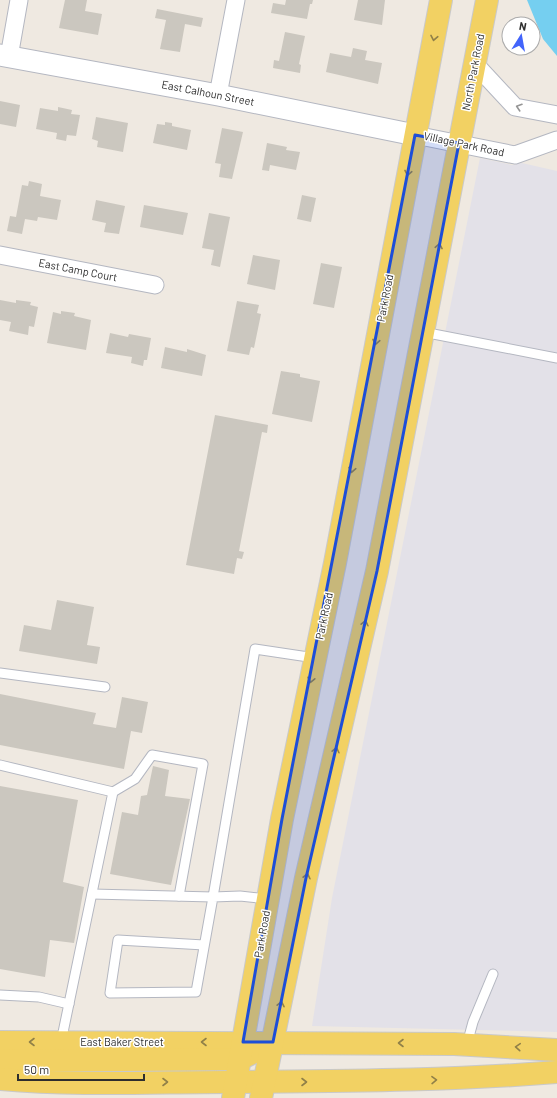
<svg xmlns="http://www.w3.org/2000/svg" width="557" height="1098" viewBox="0 0 557 1098" font-family="Barlow,sans-serif">
<rect width="100%" height="100%" fill="#efe9e1"/>
<polygon fill="#e3e1e8" points="480,158 512,165 522,163 557,171 557,1032 312,1026 332,898"/>
<polygon fill="#75cff0" points="527,0 557,0 557,56 543,39"/>
<g fill="#cbc7bf">
<polygon points="65,0 87,0 85,11 102,14 98,35 59,28"/>
<polygon points="286,0 313,0 312,4 310,4 307,19 271,13 273,3 285,5"/>
<polygon points="358,0 385,0 382,25 354,20"/>
<polygon points="157,9 203,18 201,27 185,24 180,52 160,49 166,20 155,18"/>
<polygon points="285,32 305,36 299,64 301,65 300,73 273,68 274,60 279,61"/>
<polygon points="353,48 367,51 365,60 382,63 378,84 326,72 330,53 351,57"/>
<polygon points="0,101 20,105 16,127 0,124"/>
<polygon points="58,107 72,110 71,114 80,115 76,136 67,135 66,141 56,139 57,133 36,129 40,108 58,111"/>
<polygon points="96,117 128,123 123,152 97,147 98,141 92,139"/>
<polygon points="165,122 172,123 172,126 191,130 187,150 153,143 157,124 165,125"/>
<polygon points="222,128 243,132 232,179 219,177 221,164 215,163"/>
<polygon points="267,143 287,147 286,150 300,152 296,170 270,165 269,171 262,170"/>
<polygon points="29,181 42,184 40,196 61,200 57,220 38,217 37,221 25,219 22,234 7,231 10,216 16,217 22,185 28,186"/>
<polygon points="302,195 316,198 311,222 297,219"/>
<polygon points="96,200 125,206 119,234 104,232 106,223 92,220"/>
<polygon points="144,205 188,213 183,235 140,227"/>
<polygon points="209,213 230,217 220,267 211,265 214,250 202,248"/>
<polygon points="253,255 280,260 275,290 247,284"/>
<polygon points="321,263 342,267 334,308 313,304"/>
<polygon points="0,300 16,303 16,300 31,302 30,305 38,307 34,327 29,326 28,335 9,331 11,322 0,320"/>
<polygon points="237,301 259,305 257,313 261,314 254,348 251,347 249,355 227,351"/>
<polygon points="61,311 75,313 74,316 91,320 86,350 47,343 53,312 61,314"/>
<polygon points="110,333 128,337 129,334 151,338 147,360 144,360 143,366 131,363 132,357 106,353"/>
<polygon points="165,347 187,352 187,349 206,355 202,376 161,368"/>
<polygon points="281,371 300,374 300,377 320,381 312,422 272,414"/>
<polygon points="215,415 268,425 267,433 262,432 239,551 244,552 242,559 237,558 234,574 186,565"/>
<polygon points="57,600 94,607 87,645 100,647 97,664 19,651 24,625 51,630"/>
<polygon points="0,694 96,713 93,724 116,728 122,697 148,702 142,733 131,731 124,769 0,745"/>
<polygon points="153,766 169,770 165,796 190,799 171,885 110,874 122,812 138,815 141,796 147,795"/>
<polygon points="0,786 78,800 63,882 84,887 74,943 50,940 45,977 0,969"/>
</g>
<g fill="none" stroke-linecap="round" stroke-linejoin="round">
<defs>
<g id="service">
<polyline points="423,332 557,358"/>
<polyline points="0,673 105,687"/>
<polyline points="0,765 113,792 61,1042"/>
<polyline points="113,792 135,779 152,755 203,764 179,896"/>
<polyline points="92,894 213,897 255,649 315,658"/>
<polyline points="204,945 118,940 110,993 196,992 213,897 240,896 267,899"/>
<polyline points="0,995 39,997 69,1004"/>
<polyline points="467,1044 473,1022 493,974"/>
</g>
<g id="minor">
<polyline points="9,57 19,0"/>
<polyline points="475,64 515,107 557,115"/>
<polyline points="218,95 236,0"/>
<polyline points="415,135 515,155 557,140"/>
<polyline points="0,255 155,285"/>
</g>
<polyline id="tertiary" points="0,55 218,95 415,135"/>
<g id="primary">
<polyline points="0,1042 454,1044 557,1050"/>
<polyline points="0,1061 240,1059 252,1053"/>
<path d="M0,1079C76,1086 154,1082 230,1082C339,1081 448,1081 557,1072"/>
<polyline points="233,1098 282,819 335,563 441,0"/>
<polyline points="261,1098 306,878 377,571 487,0"/>
</g>
</defs>
<use href="#service" stroke="#b4b7c1" stroke-width="11"/>
<use href="#minor" stroke="#b4b7c1" stroke-width="19"/>
<use href="#tertiary" stroke="#b4b7c1" stroke-width="23"/>
<use href="#primary" stroke="#c9c9c9" stroke-width="24"/>
<use href="#service" stroke="#fff" stroke-width="9"/>
<use href="#minor" stroke="#fff" stroke-width="17"/>
<use href="#tertiary" stroke="#fff" stroke-width="21"/>
<use href="#primary" stroke="#f2d163" stroke-width="22"/>
</g>
<defs><path id="oneway-chevron" d="M-2-3.5L2.5 0L-2 3.5" fill="none" stroke-width="1.6" stroke-linecap="round" stroke-linejoin="round"/></defs>
<g stroke="#908048">
<use href="#oneway-chevron" transform="translate(434 38) rotate(101)"/>
<use href="#oneway-chevron" transform="translate(408 173) rotate(101)"/>
<use href="#oneway-chevron" transform="translate(439 246) rotate(-79)"/>
<use href="#oneway-chevron" transform="translate(376 342) rotate(101)"/>
<use href="#oneway-chevron" transform="translate(352 470) rotate(101)"/>
<use href="#oneway-chevron" transform="translate(365 623) rotate(-77)"/>
<use href="#oneway-chevron" transform="translate(311 680) rotate(102)"/>
<use href="#oneway-chevron" transform="translate(336 750) rotate(-77)"/>
<use href="#oneway-chevron" transform="translate(307 876) rotate(-77)"/>
<use href="#oneway-chevron" transform="translate(281 1004) rotate(-78)"/>
<use href="#oneway-chevron" transform="translate(32 1042) rotate(180)"/>
<use href="#oneway-chevron" transform="translate(204 1042) rotate(180)"/>
<use href="#oneway-chevron" transform="translate(401 1043) rotate(-180)"/>
<use href="#oneway-chevron" transform="translate(518 1047) rotate(-176)"/>
<use href="#oneway-chevron" transform="translate(434 1080) rotate(-1)"/>
<use href="#oneway-chevron" transform="translate(165 1082)"/>
<use href="#oneway-chevron" transform="translate(304 1082)"/>
</g>
<use stroke="#969696" href="#oneway-chevron" transform="translate(519 107) rotate(-162)"/>
<path fill="#1d4ed8" fill-opacity="0.2" stroke="#1d4ed8" stroke-width="3" stroke-linejoin="round" d="M415,135L459,143L377,571L306,878L273,1042H243L282,819Z"/>
<g text-anchor="middle" stroke-width="3" stroke-linejoin="round" paint-order="stroke">
<g font-size="11" fill="#2e2e2e" stroke="#fff">
<text transform="translate(473 72) rotate(-79)" y="4">North Park Road</text>
<text transform="translate(208 93) rotate(11)" y="4">East Calhoun Street</text>
<text transform="translate(464 144) rotate(12)" y="4">Village Park Road</text>
<text transform="translate(78 270) rotate(11)" y="4">East Camp Court</text>
<text transform="translate(385 298) rotate(-79)" y="4">Park Road</text>
<text transform="translate(324 616) rotate(-78)" y="4">Park Road</text>
<text transform="translate(262 934) rotate(-80)" y="4">Park Road</text>
<text x="122" y="1046">East Baker Street</text>
</g>
</g>
<g transform="translate(521 36) rotate(11)"><circle r="19" fill="#ffffff" stroke="#ababab"/>
<path d="M0-3L7 15L0 10L-7 15Z" fill="#4264fb"/>
<text y="-6" font-size="11" font-weight="bold" text-anchor="middle" fill="#2e2e2e">N</text>
</g>
<path d="M18 1074v6h126v-6" fill="none" stroke="#2e2e2e" stroke-width="2"/>
<text x="24" y="1074" font-size="12" fill="#2e2e2e" stroke="#ffffff" stroke-width="3" paint-order="stroke">50 m</text>
</svg>
